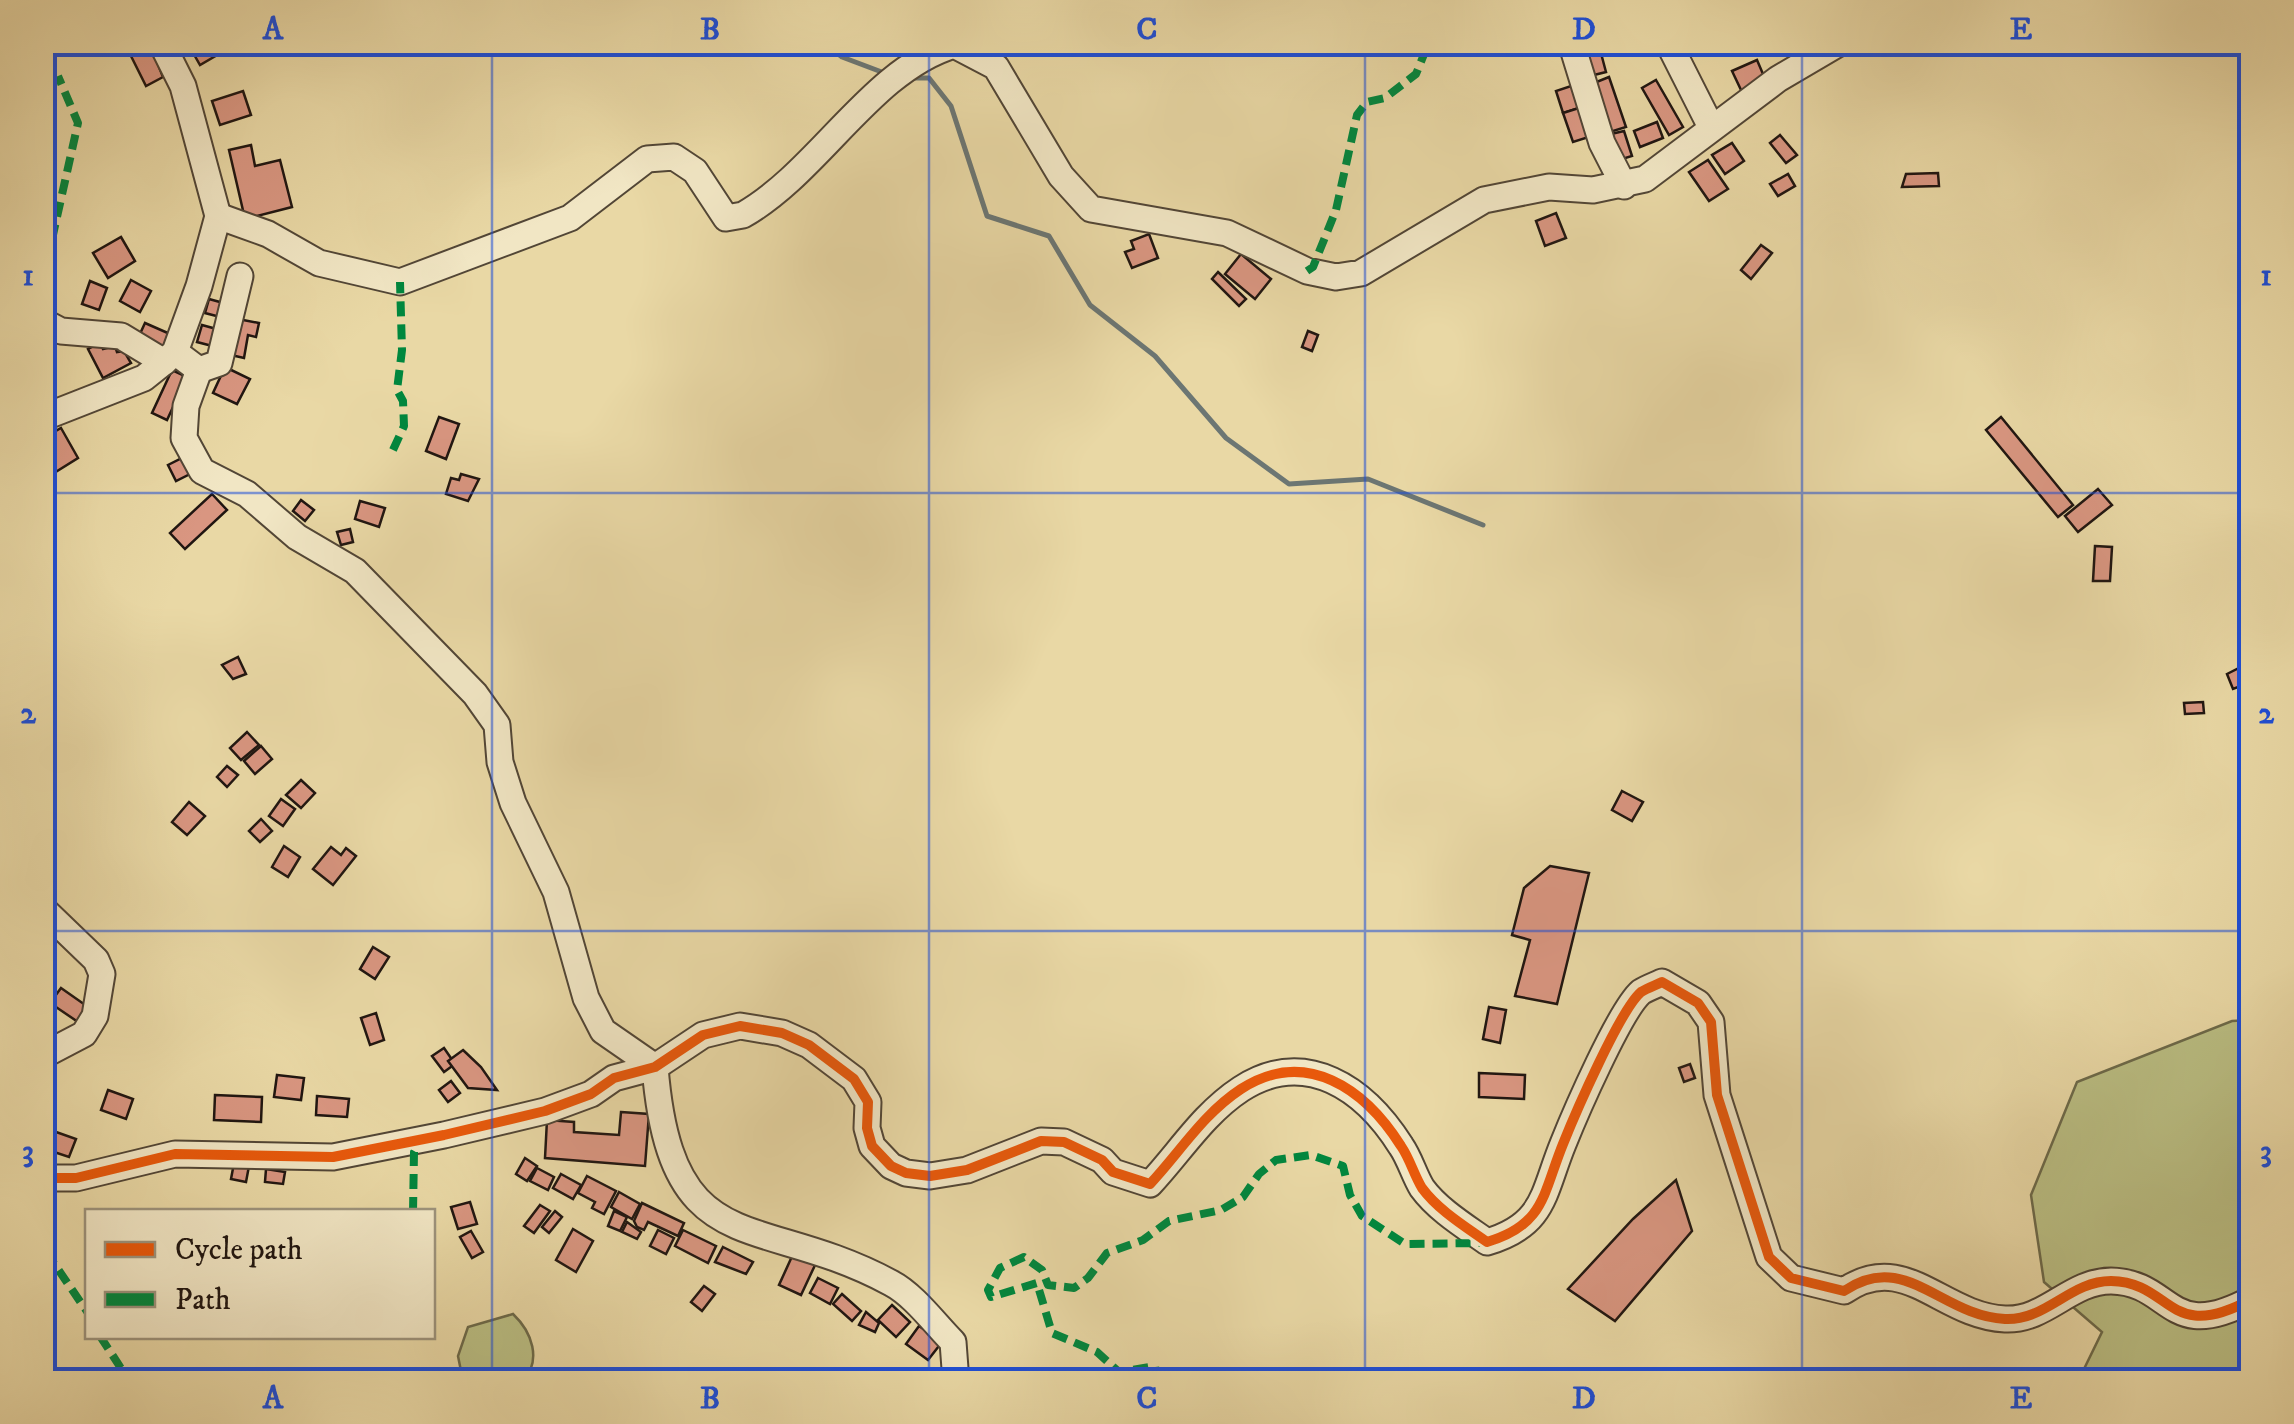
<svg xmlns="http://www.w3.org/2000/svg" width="2294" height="1424" viewBox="0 0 2294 1424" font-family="'IM FELL DW Pica',serif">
<rect width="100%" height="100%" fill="#e9d8a5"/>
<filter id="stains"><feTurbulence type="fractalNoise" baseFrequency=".002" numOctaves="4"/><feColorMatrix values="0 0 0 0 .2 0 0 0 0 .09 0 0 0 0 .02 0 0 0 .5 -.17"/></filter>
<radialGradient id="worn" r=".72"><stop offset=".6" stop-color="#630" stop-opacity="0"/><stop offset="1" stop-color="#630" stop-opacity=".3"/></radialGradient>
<g fill="#babe83" stroke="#6d6a4a" stroke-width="2.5">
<polygon points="2251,1020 2251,1381 2058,1381 2083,1371 2102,1332 2044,1282 2031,1195 2077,1082 2232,1021"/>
<path d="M513,1314C532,1332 542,1360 523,1381H463L458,1356L468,1327Z"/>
<polygon points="1737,1370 1823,1381 1647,1381"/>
</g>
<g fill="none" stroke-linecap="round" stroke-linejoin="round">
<g stroke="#6c7673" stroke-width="5">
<polyline points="824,42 842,57 887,74"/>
<polyline points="908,78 929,78 951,106 987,216 1049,236 1090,305 1155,356 1226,438 1289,484 1368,479 1483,525"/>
</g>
</g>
<g fill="#d99681" stroke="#201611" stroke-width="2.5">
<polygon points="124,42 149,42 163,77 146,86"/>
<polygon points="187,42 219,42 224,51 200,65"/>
<polygon points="1581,42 1598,42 1606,72 1590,76"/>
<polygon points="1757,60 1766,81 1742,92 1732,71"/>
<polygon points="1609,77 1626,127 1610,132 1594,83"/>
<polygon points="1656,80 1683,127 1669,135 1642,88"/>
<polygon points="1574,85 1582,107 1563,113 1556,91"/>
<polygon points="243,91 251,115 220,125 212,101"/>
<polygon points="1582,107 1592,136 1573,142 1563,113"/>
<polygon points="1657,122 1663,138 1640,147 1634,131"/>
<polygon points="1624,131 1632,156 1619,160 1611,134"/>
<polygon points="1780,135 1797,155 1786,163 1770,143"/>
<polygon points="1732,143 1744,161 1725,174 1712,155"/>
<polygon points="251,145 255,166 280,160 292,207 245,219 229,150"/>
<polygon points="1708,160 1728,189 1709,201 1689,172"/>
<polygon points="1938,173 1939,186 1902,187 1906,174"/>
<polygon points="1788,174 1795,186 1778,196 1770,184"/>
<polygon points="1556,213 1566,238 1545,246 1536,221"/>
<polygon points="1149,234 1158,258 1132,268 1125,252 1134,249 1131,241"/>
<polygon points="121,237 135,261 108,278 93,253"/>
<polygon points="1761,245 1772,253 1751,279 1741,270"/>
<polygon points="1241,254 1271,279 1255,299 1225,274"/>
<polygon points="1218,272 1246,299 1239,306 1212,279"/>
<polygon points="131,280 151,291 140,312 120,301"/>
<polygon points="90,281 107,288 99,310 82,304"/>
<polygon points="209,299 227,304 224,318 205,313"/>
<polygon points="238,319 259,323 256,337 248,335 244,358 231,355"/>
<polygon points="145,323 170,334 164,347 139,336"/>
<polygon points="202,325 220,330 216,347 197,342"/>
<polygon points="1308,331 1318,335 1312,351 1302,347"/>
<polygon points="100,343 103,349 115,346 117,352 124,351 131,363 103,378 88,349"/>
<polygon points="225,367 250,379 237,404 213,393"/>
<polygon points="172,370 187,377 167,420 152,413"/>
<polygon points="439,417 459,424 446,459 426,451"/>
<polygon points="2001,417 2073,505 2058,517 1986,430"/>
<polygon points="61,428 78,458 54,473 42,453 42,439"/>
<polygon points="186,456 194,472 176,481 168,465"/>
<polygon points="461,474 479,479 468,501 446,494 451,478 459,480"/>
<polygon points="2098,489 2112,505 2078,532 2065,516"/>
<polygon points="212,494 227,510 185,549 170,533"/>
<polygon points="301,500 314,510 305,521 293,511"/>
<polygon points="360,501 385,508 379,527 355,519"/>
<polygon points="350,529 353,542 341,545 337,532"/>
<polygon points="2095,546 2112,547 2110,581 2093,581"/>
<polygon points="238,657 246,674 233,679 222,665"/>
<polygon points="2239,668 2246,684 2233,689 2227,674"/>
<polygon points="2203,702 2204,713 2185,714 2184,703"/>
<polygon points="247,732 259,745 241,760 230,748"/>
<polygon points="261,746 272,759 255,774 244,761"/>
<polygon points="227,766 238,775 227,787 217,777"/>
<polygon points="301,780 315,793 301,808 286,795"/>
<polygon points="1622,791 1643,802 1632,821 1612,810"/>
<polygon points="281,799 295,809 283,826 269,816"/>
<polygon points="189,802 205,816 187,835 172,822"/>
<polygon points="261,819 272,831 260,842 249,831"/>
<polygon points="284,846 300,857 288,877 272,867"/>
<polygon points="331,847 341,855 346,848 356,856 333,885 313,869"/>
<polygon points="1550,866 1589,873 1557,1004 1515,996 1530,940 1512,935 1524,888"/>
<polygon points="373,947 389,957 375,979 360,969"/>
<polygon points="61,988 91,1009 81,1024 50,1003"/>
<polygon points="1489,1007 1506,1010 1500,1043 1483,1039"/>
<polygon points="376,1013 384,1040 370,1045 361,1018"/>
<polygon points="444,1048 455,1064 444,1072 432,1056"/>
<polygon points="463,1050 481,1067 497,1090 468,1088 448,1061"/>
<polygon points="1690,1064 1695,1078 1684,1082 1679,1068"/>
<polygon points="1479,1073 1525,1075 1524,1099 1479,1097"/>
<polygon points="277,1075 304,1078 301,1100 274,1097"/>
<polygon points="451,1081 460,1093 448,1102 439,1090"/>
<polygon points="108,1090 133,1099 126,1119 101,1110"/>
<polygon points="215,1095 262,1097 261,1122 214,1120"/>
<polygon points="317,1096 349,1099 347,1117 316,1115"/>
<polygon points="621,1112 649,1114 645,1166 545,1158 547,1120 574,1122 574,1132 619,1135"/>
<polygon points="42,1127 76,1139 69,1157 42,1148"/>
<polygon points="525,1158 537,1166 527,1181 516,1174"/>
<polygon points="234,1163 249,1166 246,1182 231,1179"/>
<polygon points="537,1168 554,1177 548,1190 530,1181"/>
<polygon points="266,1169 285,1172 283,1184 265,1182"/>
<polygon points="561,1174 581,1185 573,1199 553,1188"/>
<polygon points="587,1176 616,1191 604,1214 592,1208 595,1202 578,1193"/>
<polygon points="1676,1180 1692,1231 1615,1321 1568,1289 1633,1219"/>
<polygon points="619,1192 640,1204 632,1219 611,1207"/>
<polygon points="470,1202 477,1224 458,1229 451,1207"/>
<polygon points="642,1203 684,1223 678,1236 648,1222 644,1230 637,1227 634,1221"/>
<polygon points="540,1205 550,1211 534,1233 524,1226"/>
<polygon points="555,1211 562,1217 549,1233 542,1227"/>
<polygon points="614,1211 627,1217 620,1231 608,1226"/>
<polygon points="627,1222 641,1232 637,1239 622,1232"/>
<polygon points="573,1229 593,1241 576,1272 556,1260"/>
<polygon points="658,1230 674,1238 666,1254 650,1246"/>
<polygon points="683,1230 716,1246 708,1263 675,1246"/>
<polygon points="471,1231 483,1252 472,1258 460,1237"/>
<polygon points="723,1247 753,1262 746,1274 715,1262"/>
<polygon points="794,1252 816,1263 801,1295 779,1285"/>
<polygon points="818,1278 838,1288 830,1304 810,1293"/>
<polygon points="704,1286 715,1294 702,1311 691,1302"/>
<polygon points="842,1294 861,1311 852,1321 833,1304"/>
<polygon points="892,1305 910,1322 896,1337 878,1320"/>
<polygon points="866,1312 879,1323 875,1332 859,1325"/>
<polygon points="919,1326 942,1342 928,1360 906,1344"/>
</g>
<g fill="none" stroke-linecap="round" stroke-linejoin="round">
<defs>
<g id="minor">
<polyline points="1571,42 1602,143 1624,186"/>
<polyline points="1668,42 1711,127"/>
<path d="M218,216L268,234L319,263L400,282L570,218L647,159L674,157L695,171L726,218L743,215C820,171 871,70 954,45L996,67L1061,176L1091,209L1227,233L1307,271L1336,277L1361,273L1484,200L1549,187L1593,190L1645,179L1778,79L1841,42"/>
<polyline points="42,321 61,331 121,336 164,362"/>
<polyline points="175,352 199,370 186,406 184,438 202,471 247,494 297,537 355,571 475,694 497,725 500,762 513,803 556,892 586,998 603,1031 655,1067"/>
<polyline points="199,370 219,363 240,276"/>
<polyline points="42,418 144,378 164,362 175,352 199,286 218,216 183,86 161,42"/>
<polyline points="42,908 96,960 102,974 95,1016 84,1034 42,1056"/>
<path d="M655,1067C671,1265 758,1211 891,1283C914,1295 935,1324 953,1342L956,1382"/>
<path d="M42,1178H76L175,1154L333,1157L444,1135L545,1111L591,1094L614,1078L655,1067L703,1035L740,1026L782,1033L809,1045L854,1079L868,1102L867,1128L872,1146L891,1166L906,1173L930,1176L967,1170L1041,1141L1064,1142L1102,1160L1113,1172L1150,1184C1180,1152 1203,1114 1241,1089C1306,1047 1365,1089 1401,1146C1410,1159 1414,1175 1422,1188C1438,1210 1466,1227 1487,1242C1545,1225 1543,1193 1563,1144C1575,1114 1620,1010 1641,992C1647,988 1656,985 1662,982L1698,1003L1711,1022L1717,1095L1769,1257L1791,1278L1844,1291C1905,1249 1941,1316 2005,1319C2046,1321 2070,1281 2111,1281C2173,1282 2167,1345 2252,1299"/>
</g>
</defs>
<use href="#minor" stroke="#524636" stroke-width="29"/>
<use href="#minor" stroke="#f1e6c4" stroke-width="25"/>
<g stroke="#00873e" stroke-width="8" stroke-dasharray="15 8" stroke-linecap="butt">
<polyline points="954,45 956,42"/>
<polyline points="1307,271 1313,267 1336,210 1357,115 1367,102 1385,98 1416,74 1429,42"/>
<polyline points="42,284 78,123 58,76"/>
<polyline points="393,450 404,426 403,401 397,390 402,350 400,282"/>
<polyline points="413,1212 414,1152 421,1140"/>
<polyline points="42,1228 51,1259 88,1313"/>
<polyline points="100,1336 130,1382"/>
<polyline points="1157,1382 1155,1366 1119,1372 1097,1352 1052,1333 1037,1283 991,1297 988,1290 1000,1268 1024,1257 1042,1270 1048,1285 1074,1288 1088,1278 1107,1253 1143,1240 1169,1221 1221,1210 1243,1197 1259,1174 1276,1160 1311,1155 1343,1166 1350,1195 1362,1216 1405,1244 1485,1243"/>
</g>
<defs>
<path id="cycleway" d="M42,1178H76L175,1154L333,1157L444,1135L545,1111L591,1094L614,1078L655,1067L703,1035L740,1026L782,1033L809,1045L854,1079L868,1102L867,1128L872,1146L891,1166L906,1173L930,1176L967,1170L1041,1141L1064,1142L1102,1160L1113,1172L1150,1184C1180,1152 1203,1114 1241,1089C1306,1047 1365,1089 1401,1146C1410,1159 1414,1175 1422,1188C1438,1210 1466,1227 1487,1242C1545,1225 1543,1193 1563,1144C1575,1114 1620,1010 1641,992C1647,988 1656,985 1662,982L1698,1003L1711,1022L1717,1095L1769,1257L1791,1278L1844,1291C1905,1249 1941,1316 2005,1319C2046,1321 2070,1281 2111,1281C2173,1282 2167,1345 2252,1299"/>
</defs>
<use href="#cycleway" stroke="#f1e6c4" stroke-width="16"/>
<use href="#cycleway" stroke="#e8590c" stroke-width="10"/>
</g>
<path fill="none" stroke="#1d4ed8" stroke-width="2.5" stroke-opacity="0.55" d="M492,42V1382M929,42V1382M1365,42V1382M1802,42V1382M42,493H2252M42,931H2252"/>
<rect width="2294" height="1424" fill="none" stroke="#e9d8a5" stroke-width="110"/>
<rect x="85" y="1209" width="350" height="130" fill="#f1e6c4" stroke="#9d937c" stroke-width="2.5"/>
<rect x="105" y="1242" width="50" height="15" fill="#e8590c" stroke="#9d937c" stroke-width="2.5"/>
<text x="175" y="1259" font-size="30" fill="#201611">Cycle path</text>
<rect x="105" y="1292" width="50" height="15" fill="#00873e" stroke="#9d937c" stroke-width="2.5"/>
<text x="175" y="1309" font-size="30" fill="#201611">Path</text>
<rect x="55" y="55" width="2184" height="1314" fill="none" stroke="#1d4ed8" stroke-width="4"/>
<g font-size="32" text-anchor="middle" font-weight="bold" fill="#1d4ed8">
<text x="273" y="39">A</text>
<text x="710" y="39">B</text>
<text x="1147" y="39">C</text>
<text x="1584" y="39">D</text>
<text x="2021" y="39">E</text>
<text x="28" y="285">1</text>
<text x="2266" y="285">1</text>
<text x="28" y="723">2</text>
<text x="2266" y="723">2</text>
<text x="28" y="1161">3</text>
<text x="2266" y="1161">3</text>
<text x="273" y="1408">A</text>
<text x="710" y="1408">B</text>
<text x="1147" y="1408">C</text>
<text x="1584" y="1408">D</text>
<text x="2021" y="1408">E</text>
</g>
<rect width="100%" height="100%" filter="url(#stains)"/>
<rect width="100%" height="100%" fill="url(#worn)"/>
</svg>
